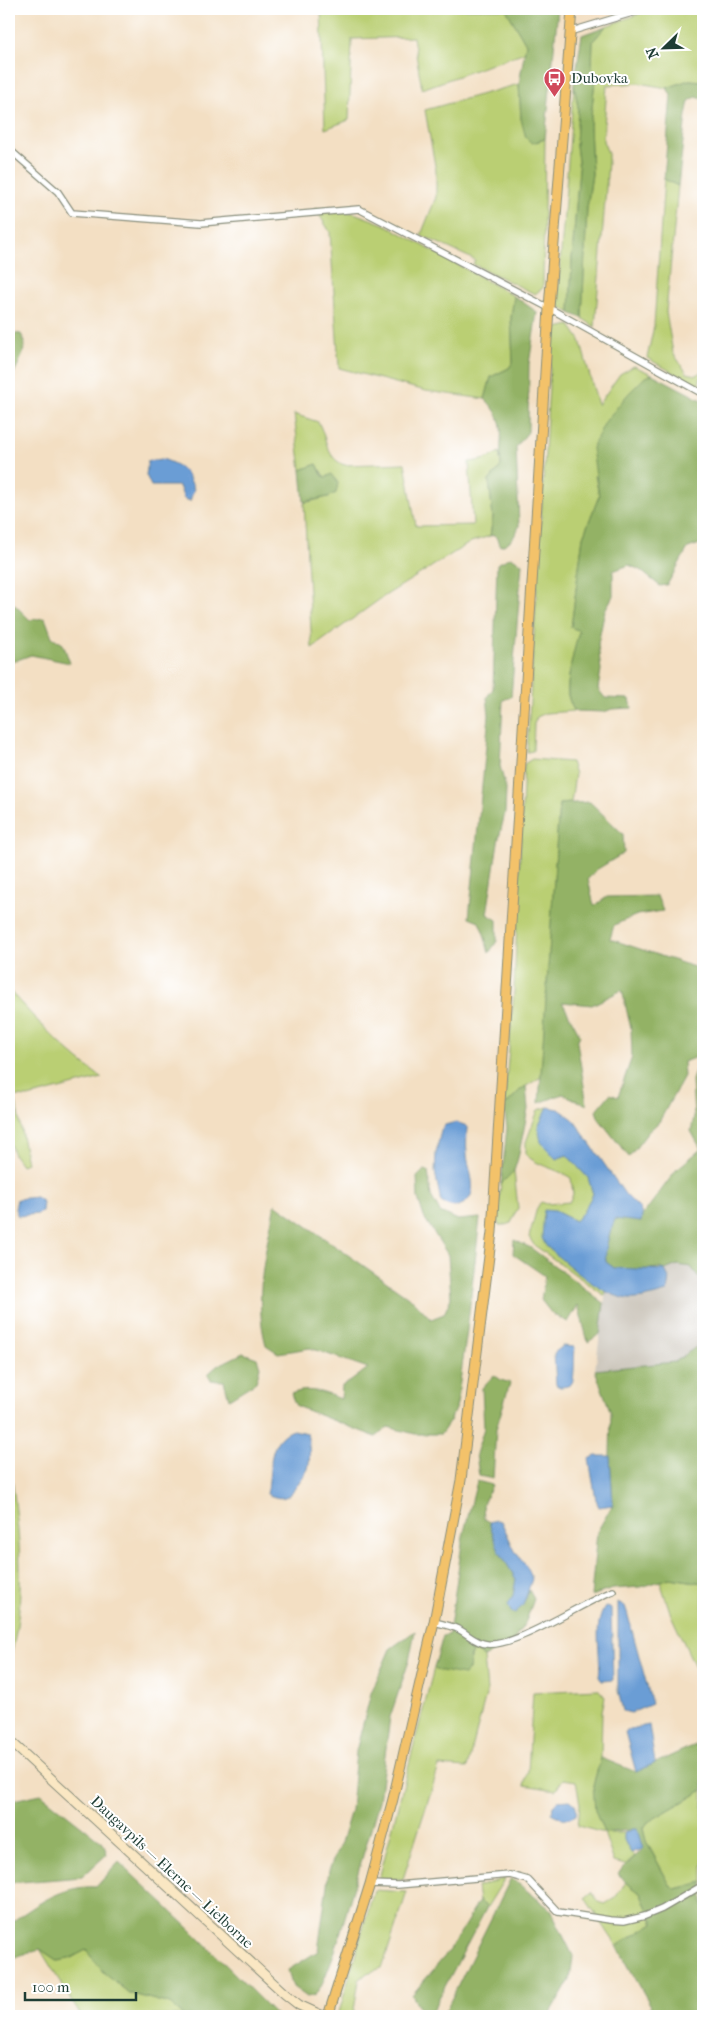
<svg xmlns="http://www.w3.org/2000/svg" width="712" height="2025" viewBox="0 0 712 2025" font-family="'IM FELL French Canon',serif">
<rect width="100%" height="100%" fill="#fff"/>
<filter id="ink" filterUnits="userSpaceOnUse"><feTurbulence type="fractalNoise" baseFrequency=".02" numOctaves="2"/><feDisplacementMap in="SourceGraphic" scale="10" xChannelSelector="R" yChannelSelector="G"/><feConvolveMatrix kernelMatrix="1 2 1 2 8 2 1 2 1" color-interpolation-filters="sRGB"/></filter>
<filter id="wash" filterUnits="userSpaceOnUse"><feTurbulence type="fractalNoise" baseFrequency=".0096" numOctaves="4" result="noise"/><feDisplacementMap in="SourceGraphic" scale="20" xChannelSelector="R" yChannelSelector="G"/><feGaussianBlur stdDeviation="1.12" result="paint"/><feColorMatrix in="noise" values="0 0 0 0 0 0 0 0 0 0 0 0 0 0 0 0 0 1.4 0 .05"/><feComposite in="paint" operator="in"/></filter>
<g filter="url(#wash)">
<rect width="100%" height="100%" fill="#f3dfc3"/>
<polygon fill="#c9c3b8" points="677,1265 691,1267 703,1283 703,1342 675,1362 595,1370 606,1291 627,1299 669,1278 665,1270"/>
<g fill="#bacf73" stroke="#6c8654">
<polygon points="321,9 506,9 526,44 525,52 422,89 413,37 352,39 349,120 325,129"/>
<polygon points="653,9 703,9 703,81 689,80 667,88 639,83 607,85 603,141 608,153 608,162 595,327 582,318 587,208 592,174 590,125 595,80 592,68 593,41 606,26"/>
<polygon points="519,84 521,119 532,143 545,139 543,288 535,294 473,264 475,260 421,235 436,197 436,171 425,110"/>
<polygon points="574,84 578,107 576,145 579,169 572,258 570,313 557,305"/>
<polygon points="664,179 678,186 666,312 673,353 687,373 696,375 701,372 699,387 647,358 654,326"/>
<polygon points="315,208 354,213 386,225 514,296 511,318 513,362 509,368 491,377 485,399 426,391 339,368 330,232"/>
<path d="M570,325L580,340L598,405L620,374L634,366L652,374L643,379L595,476L599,496L583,537L571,627L580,631C575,646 566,681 568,695C569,701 572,706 574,711L546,713L537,717L534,724L533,751L527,752L552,336L557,328Z"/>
<path d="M294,414L318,422C327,437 325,457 344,465L405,463L416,526L473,525L469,462C480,461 490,459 499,452L501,466L489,481L493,517L490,536L471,542L383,597L312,648L304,503L328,497L336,493C329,482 322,475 317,464L301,470Z"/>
<polygon points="532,759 571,762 575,774 571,803 559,804 541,1077 520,1090 504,1107 514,991 524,764"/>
<path d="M9,990C38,1022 67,1053 102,1078L28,1097L15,1096L27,1163L21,1165L14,1155L9,1141Z"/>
<path d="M548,1107L538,1127L556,1159L567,1155L588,1178L593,1194L583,1212L575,1221L555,1211L546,1246L601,1289L606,1291L605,1296L534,1245L529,1237L537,1208L541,1202L547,1204L570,1202L573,1194L571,1178C556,1168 539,1167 526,1155V1142L538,1110Z"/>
<polygon points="514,1171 518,1208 511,1223 505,1225 499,1225 497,1219 501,1184"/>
<path d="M9,1455C18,1524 29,1595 9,1663Z"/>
<polygon points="670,1578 703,1583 703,1684 671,1615 660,1581"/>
<polygon points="472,1648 484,1657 487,1691 467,1768 439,1766 403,1879 379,1879 434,1668 436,1670 471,1660"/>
<path d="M598,1689L605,1697L602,1711L601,1758L593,1785L604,1833H624C624,1842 628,1851 635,1856L625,1865L614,1862L604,1833L578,1826L580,1804L576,1781L563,1779L556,1790L524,1785L528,1771L533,1692Z"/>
<polygon points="703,1790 703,1882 676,1889 670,1885 646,1841 643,1829 648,1822"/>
<polygon points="505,1878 487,1907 479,1901 477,1887"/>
<polygon points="626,1882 640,1893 654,1923 617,1946 585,1898 592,1892 599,1902 605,1904 615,1898"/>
<polygon points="374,1890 407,1892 382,1968 367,1973 359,1980 353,2016 338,2016"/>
<polygon points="40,1949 58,1961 69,1959 86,1950 104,1973 129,1993 170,2004 184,2016 81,2016"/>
</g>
<g fill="#93b265" stroke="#59784c">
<polygon points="506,9 558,9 545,139 532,143 526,138 521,119 519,84 526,44"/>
<polygon points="606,26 593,41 592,68 595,80 590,125 592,174 587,208 582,318 570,313 572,258 579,169 576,145 578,107 574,84 582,35"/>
<polygon points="689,80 703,81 703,99 696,97 689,101 686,115 678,186 664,179 671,95 667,88"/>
<path d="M514,296L537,312L529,364L528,432L516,447L519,526C516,535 510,544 500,546L495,535L490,536L493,517L489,481L501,466C498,437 510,423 485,399L491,377L509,368L513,362L511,318Z"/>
<polygon points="9,333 21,334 25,342 23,354 9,384"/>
<path d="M652,374L703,401V543L688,548L667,585L660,586L640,570L629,565L613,571V596L605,610L598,644L601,670L598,689L605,698L630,699L632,708L612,709L604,712L574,711C572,706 569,701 568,695C566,681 575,646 579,631L571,627L583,537L599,496L592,448L605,422L628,394L643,379Z"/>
<polygon points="317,464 322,475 326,477 332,474 338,483 336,493 328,497 304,502 301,470"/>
<polygon points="511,557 522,564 511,697 503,700 500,766 506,789 505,813 498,842 487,914 497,920 497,941 489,953 484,934 479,922 469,918 489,715 487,697 493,689 497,564"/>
<polygon points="9,599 30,620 45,618 52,637 63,644 70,663 31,655 9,663"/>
<polygon points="590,802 623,834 624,853 596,870 588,879 594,906 607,897 657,896 663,911 637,915 614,925 610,939 703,970 703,1283 691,1267 677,1265 665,1270 659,1268 638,1270 614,1268 606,1262 605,1254 608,1240 615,1218 641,1222 642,1216 677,1169 701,1149 691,1131 694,1117 692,1080 700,1056 683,1062 684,1076 659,1122 648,1132 629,1157 599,1119 596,1111 610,1094 618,1097 632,1057 631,1029 622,990 592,1005 562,1002 580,1035 577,1042 587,1105 563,1094 539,1103 559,804"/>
<polygon points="526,1086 528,1109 518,1158 514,1171 501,1184 507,1128 504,1107 520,1090"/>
<path d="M424,1170L428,1171L431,1196L440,1212L458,1220L480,1218L467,1330L457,1404L450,1421L441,1434H415L388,1427L376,1437L296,1406L291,1394C310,1386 324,1393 341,1399L342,1386L351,1381L368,1368L310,1348L278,1353L266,1345C253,1298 266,1250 275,1204L414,1301L431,1319L444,1314L451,1298L448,1255L424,1217L418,1198L417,1177Z"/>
<polygon points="514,1240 531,1248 604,1303 600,1334 588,1342 578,1305 568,1322 552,1314 541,1300 545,1276 513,1254"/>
<polygon points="703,1342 703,1583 670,1578 640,1587 613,1589 591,1596 597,1532 613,1504 610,1456 611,1413 595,1370 675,1362"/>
<polygon points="243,1353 257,1358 260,1367 256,1382 229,1399 224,1381 211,1380 208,1374 217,1366"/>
<polygon points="494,1375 501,1380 510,1383 496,1429 493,1479 479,1476 476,1454 484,1428 482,1388"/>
<polygon points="477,1481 492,1485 483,1504 484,1519 489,1522 499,1551 516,1579 513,1596 508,1605 523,1605 529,1590 534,1599 526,1621 512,1643 484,1657 472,1649 469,1669 464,1675 436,1670 434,1668 443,1636 449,1634 463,1536"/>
<polygon points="415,1631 409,1661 390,1717 379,1801 335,1951 322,1985 315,1995 307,1997 293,1987 288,1970 318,1951 329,1870 342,1840 351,1810 356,1751 371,1693 390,1649"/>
<polygon points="703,1741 703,1790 648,1822 643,1829 646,1841 670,1885 676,1889 703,1882 703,2016 640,2016 651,2006 617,1946 654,1923 640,1893 623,1880 618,1873 643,1849 636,1829 604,1833 595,1811 593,1785 601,1758 636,1772"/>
<polygon points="41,1794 103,1843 107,1854 82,1877 9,1883 9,1801"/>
<path d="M119,1862L192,1931L277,2016H184L170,2004L129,1993L104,1973L86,1950L69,1959L58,1961L40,1949L9,1959V1924C36,1905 62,1885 96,1887Z"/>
<polygon points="511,1878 550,1909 573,1956 570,1980 549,2016 443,2016"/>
<polygon points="479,1901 487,1907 432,2011 424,2015 412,1995 450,1950"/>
</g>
<g fill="#6a9dd5" stroke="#446d84">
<path d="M162,459C180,465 187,470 194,489L190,501L184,499L179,486H151L146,475L148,461Z"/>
<path d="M548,1107L559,1109L573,1119L625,1194L640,1209L642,1216L641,1222L615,1219C610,1232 604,1247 606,1262L614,1268L665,1270L669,1278L667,1292C655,1295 641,1300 629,1299C601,1296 567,1264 546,1246L542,1238L544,1210L555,1211L575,1221L583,1212L593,1194L588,1178L567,1155L556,1159L541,1142L538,1127Z"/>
<path d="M456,1122L467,1126C467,1135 466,1145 467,1154C468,1170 481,1194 463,1204C455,1208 449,1207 441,1202L435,1172L436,1153L441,1130L445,1125Z"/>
<polygon points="36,1197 43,1202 42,1211 38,1214 18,1216 15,1209 17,1199"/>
<path d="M563,1346L575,1347C574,1354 575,1378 572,1383C570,1386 564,1387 560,1387L556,1385L554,1353Z"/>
<path d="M293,1430L307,1433C309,1443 311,1458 308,1469C306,1473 302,1478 299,1482C290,1497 284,1502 267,1494C272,1473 266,1438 293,1430Z"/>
<polygon points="596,1456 610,1456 613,1505 599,1507 596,1500 589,1459"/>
<polygon points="496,1520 501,1521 515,1551 529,1570 532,1579 523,1605 515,1614 511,1612 508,1605 513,1596 516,1579 499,1551 489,1522"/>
<polygon points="618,1602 625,1606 627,1612 652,1704 631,1713 623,1711 618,1691"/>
<path d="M605,1607L611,1608L613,1680L602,1681L599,1677C602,1654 592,1627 605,1607Z"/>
<polygon points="649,1725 655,1763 636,1772 625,1732 634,1728"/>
<path d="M570,1800C576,1804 577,1808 576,1815C567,1820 560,1819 552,1814L553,1805L558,1801Z"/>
<polygon points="633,1829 637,1829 643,1849 631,1853 624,1840 624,1833"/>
</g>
</g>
<g filter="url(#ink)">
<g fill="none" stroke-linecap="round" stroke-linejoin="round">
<defs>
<g id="street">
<polyline points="569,32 645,9"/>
<polyline points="9,149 58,192 72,213 201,223 359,209 549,308 703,394"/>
<path d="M434,1622C443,1624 452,1626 460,1630C469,1635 476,1643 487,1644C515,1648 583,1602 613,1591"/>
<polyline points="370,1884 398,1885 510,1875 528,1880 558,1912 610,1920 624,1921 645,1916 662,1909 703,1885"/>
</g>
<polyline id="secondary" points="9,1740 285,1994 299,2005 323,2016"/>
<polyline id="primary" points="328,2016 370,1884 393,1799 434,1622 461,1480 492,1232 549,308 572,9"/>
</defs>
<use href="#street" stroke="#898e7c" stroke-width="8"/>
<use href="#secondary" stroke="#898e7c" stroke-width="11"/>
<use href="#primary" stroke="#898e7c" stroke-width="11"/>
<use href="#street" stroke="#fff" stroke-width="5.5"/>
<use href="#secondary" stroke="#fae7c3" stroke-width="9"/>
<use href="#primary" stroke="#f3c26a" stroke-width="9"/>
</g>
</g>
<defs>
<symbol id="bus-pin" viewBox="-11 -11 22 30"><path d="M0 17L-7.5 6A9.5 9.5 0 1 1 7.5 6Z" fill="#d1495b" stroke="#fff"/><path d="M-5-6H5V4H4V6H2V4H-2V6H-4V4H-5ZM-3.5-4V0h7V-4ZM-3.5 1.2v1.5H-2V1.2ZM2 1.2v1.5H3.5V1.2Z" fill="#fff"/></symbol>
</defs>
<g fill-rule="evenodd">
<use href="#bus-pin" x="542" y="66" width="25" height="34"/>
</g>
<g text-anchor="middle" stroke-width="4" stroke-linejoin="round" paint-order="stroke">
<g font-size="15" fill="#1f3d34" stroke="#fff" text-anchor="start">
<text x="571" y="83">Dubovka</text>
</g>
<g font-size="15" fill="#1f3d34" stroke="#fff">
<text transform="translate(172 1872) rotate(43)" y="5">Daugavpils — Elerne — Lielborne</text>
</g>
</g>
<rect width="712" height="2025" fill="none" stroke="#fff" stroke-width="30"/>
<g transform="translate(664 48) rotate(247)" stroke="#ffffff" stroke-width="4" paint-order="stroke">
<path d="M0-4L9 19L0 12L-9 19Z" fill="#1f3d34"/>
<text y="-8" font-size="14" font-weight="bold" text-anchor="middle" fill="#1f3d34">N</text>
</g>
<path d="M25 1992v8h111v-8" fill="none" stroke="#1f3d34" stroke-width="2.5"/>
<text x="32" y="1992" font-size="15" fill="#1f3d34" stroke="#ffffff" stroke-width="4" paint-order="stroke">100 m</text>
</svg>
